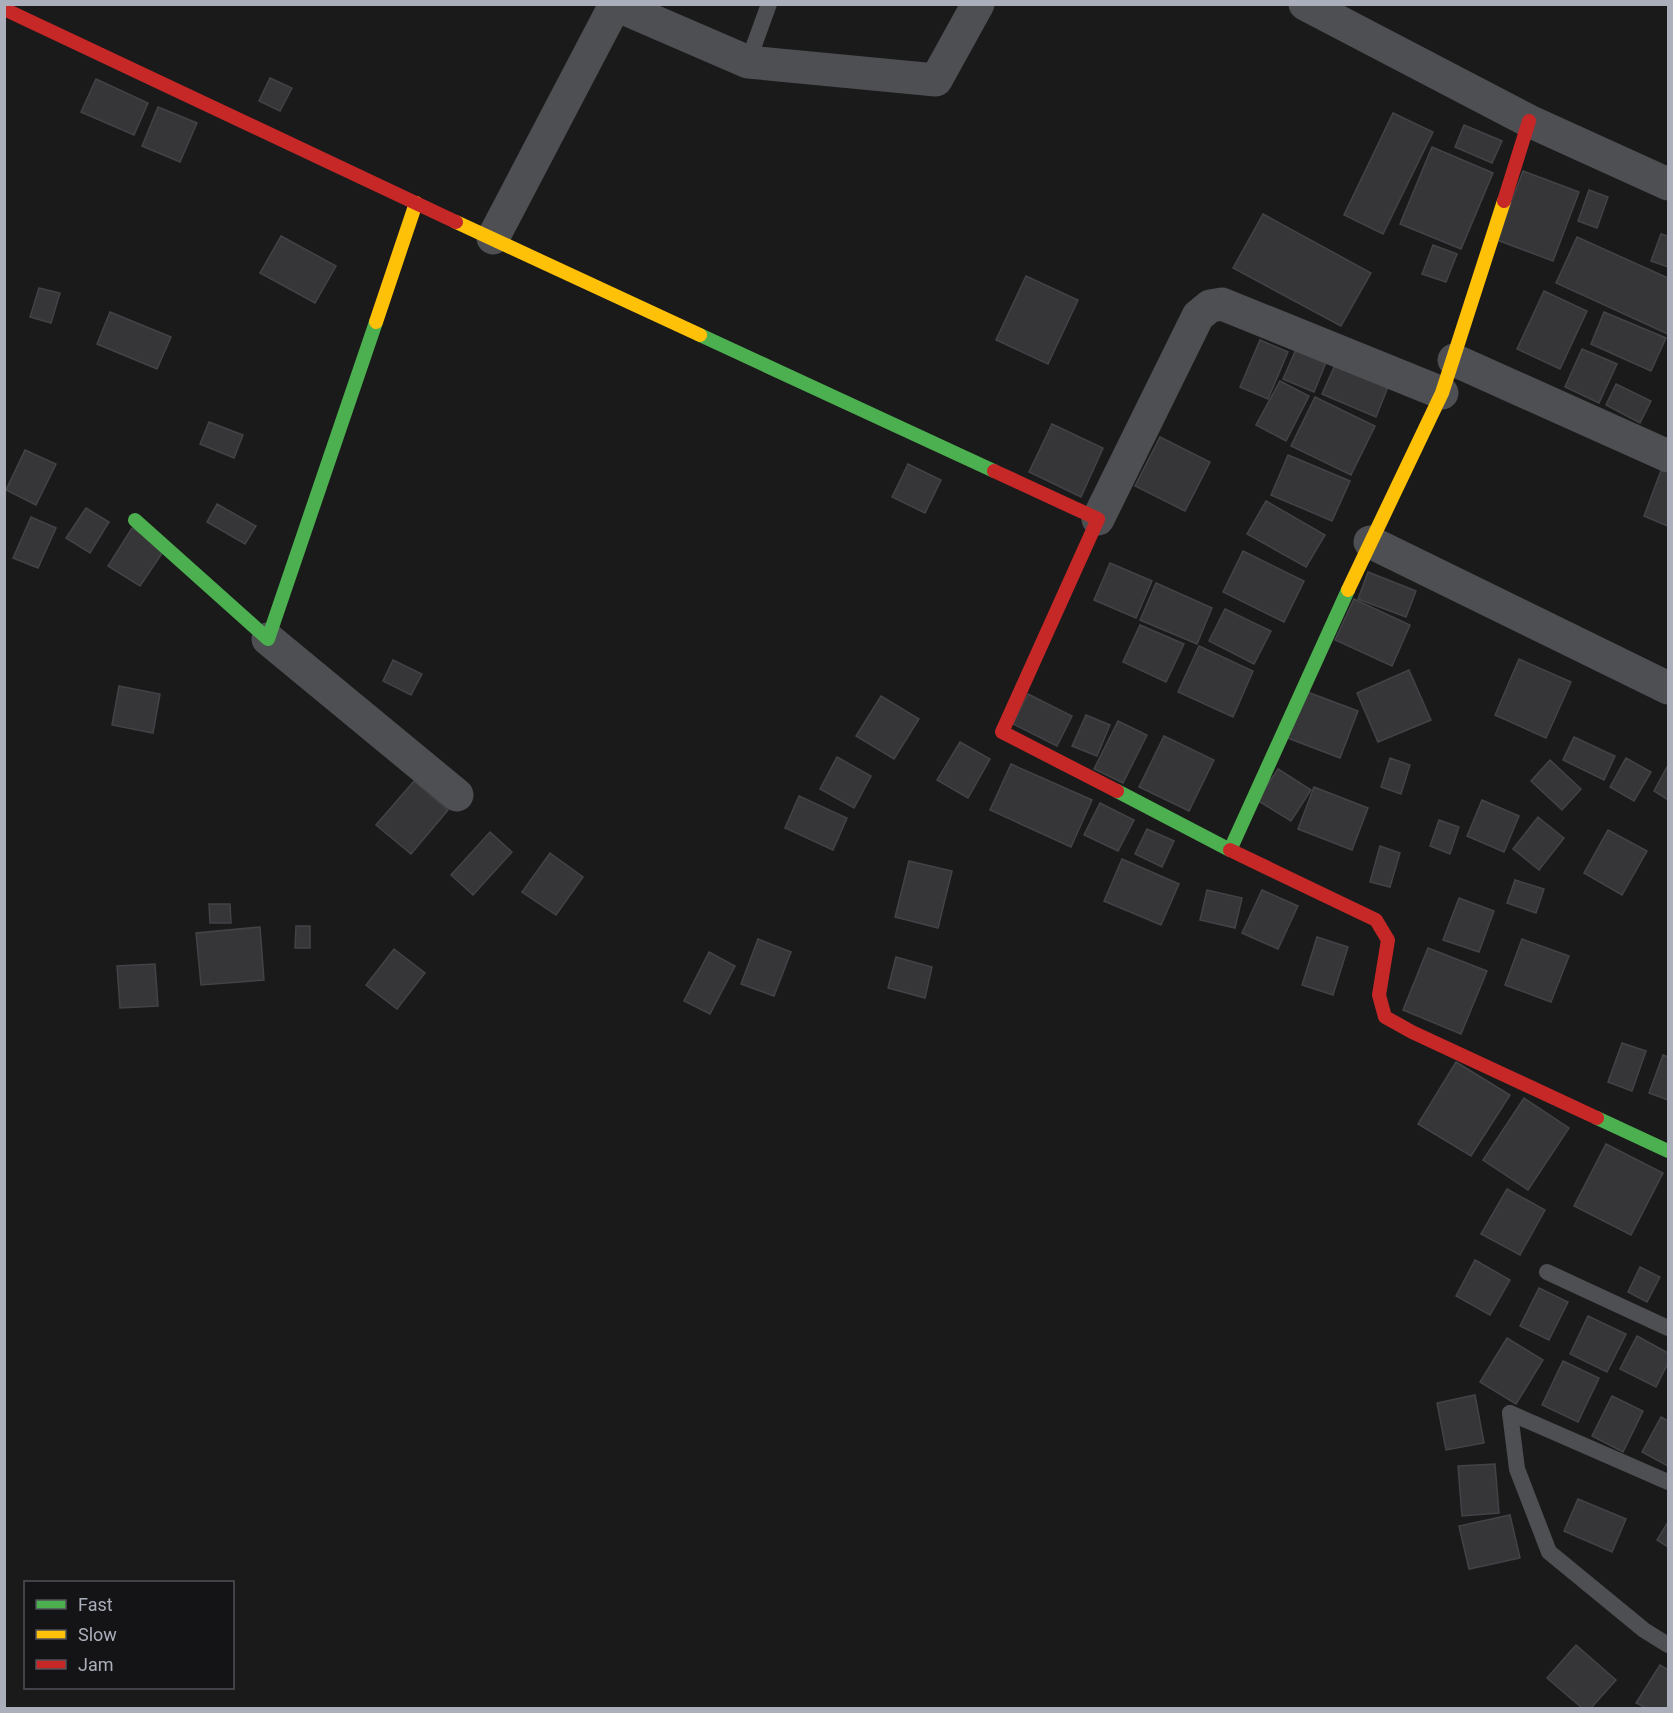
<svg xmlns="http://www.w3.org/2000/svg" width="1673" height="1713" viewBox="0 0 1673 1713" font-family="Roboto,sans-serif">
<rect width="100%" height="100%" fill="#1a1a1a"/>
<g fill="#363638" stroke="#424346" stroke-width="1.5">
<polygon points="270,78 292,88 280,111 259,101"/>
<polygon points="96,79 148,103 134,135 81,112"/>
<polygon points="158,107 197,123 180,162 142,146"/>
<polygon points="1393,113 1433,132 1383,234 1344,215"/>
<polygon points="1464,125 1502,141 1492,163 1455,147"/>
<polygon points="1432,147 1493,173 1461,249 1400,224"/>
<polygon points="1523,171 1579,192 1553,261 1497,240"/>
<polygon points="1589,190 1608,197 1597,228 1578,221"/>
<polygon points="1263,214 1371,273 1341,326 1233,268"/>
<polygon points="1661,234 1668,236 1668,267 1651,261"/>
<polygon points="281,236 336,266 315,303 260,273"/>
<polygon points="1577,237 1668,278 1668,334 1556,283"/>
<polygon points="1433,245 1457,254 1446,282 1422,274"/>
<polygon points="1026,276 1078,300 1048,364 996,340"/>
<polygon points="39,288 60,293 51,323 30,317"/>
<polygon points="1544,291 1587,311 1560,369 1517,349"/>
<polygon points="110,312 171,337 157,369 97,344"/>
<polygon points="1604,312 1666,338 1651,371 1591,344"/>
<polygon points="1260,340 1288,352 1268,399 1240,387"/>
<polygon points="1297,347 1327,360 1314,392 1283,379"/>
<polygon points="1582,349 1617,364 1599,403 1565,387"/>
<polygon points="1335,365 1388,387 1376,417 1322,394"/>
<polygon points="1280,381 1309,396 1286,441 1256,425"/>
<polygon points="1616,384 1651,401 1640,423 1606,405"/>
<polygon points="1315,397 1375,426 1351,475 1291,446"/>
<polygon points="209,422 243,435 234,458 200,444"/>
<polygon points="1052,424 1103,448 1081,497 1029,472"/>
<polygon points="1160,437 1210,462 1185,511 1135,486"/>
<polygon points="25,450 56,464 36,505 6,490"/>
<polygon points="1288,455 1350,481 1332,521 1271,495"/>
<polygon points="908,464 941,480 925,513 892,497"/>
<polygon points="1662,468 1668,471 1668,526 1644,516"/>
<polygon points="1266,501 1325,535 1306,567 1247,534"/>
<polygon points="217,504 256,526 245,544 207,522"/>
<polygon points="86,508 109,522 90,553 66,538"/>
<polygon points="31,517 56,528 38,568 13,558"/>
<polygon points="132,528 165,549 140,586 108,566"/>
<polygon points="1243,551 1304,581 1284,622 1223,592"/>
<polygon points="1110,563 1152,581 1136,618 1094,600"/>
<polygon points="1368,572 1416,591 1406,617 1358,599"/>
<polygon points="1156,583 1212,608 1197,644 1140,620"/>
<polygon points="1354,599 1410,625 1392,666 1335,640"/>
<polygon points="1225,609 1271,631 1254,664 1209,641"/>
<polygon points="1140,625 1184,644 1166,682 1123,662"/>
<polygon points="1199,646 1253,671 1233,717 1178,692"/>
<polygon points="1519,659 1571,682 1546,738 1495,715"/>
<polygon points="393,660 422,674 411,695 383,681"/>
<polygon points="1409,670 1431,720 1378,742 1357,693"/>
<polygon points="119,686 160,694 153,733 112,725"/>
<polygon points="1302,690 1358,711 1340,758 1285,737"/>
<polygon points="1028,694 1072,716 1057,746 1013,724"/>
<polygon points="881,696 919,719 894,759 856,736"/>
<polygon points="1086,715 1110,725 1097,756 1072,746"/>
<polygon points="1118,721 1147,735 1123,783 1094,769"/>
<polygon points="1164,736 1214,760 1189,811 1139,787"/>
<polygon points="1574,737 1615,756 1604,780 1563,760"/>
<polygon points="960,742 990,759 968,798 937,780"/>
<polygon points="837,757 871,776 854,808 820,789"/>
<polygon points="1390,758 1410,765 1401,794 1381,787"/>
<polygon points="1626,758 1651,772 1634,801 1610,787"/>
<polygon points="1550,760 1581,789 1562,810 1531,781"/>
<polygon points="1011,764 1092,800 1071,847 990,810"/>
<polygon points="1667,767 1668,767 1668,800 1654,791"/>
<polygon points="1278,769 1311,790 1291,821 1257,800"/>
<polygon points="414,781 448,810 411,854 376,825"/>
<polygon points="1314,787 1368,808 1352,850 1298,829"/>
<polygon points="799,796 847,818 833,850 785,828"/>
<polygon points="1482,800 1519,816 1504,852 1467,836"/>
<polygon points="1100,803 1134,820 1118,851 1084,835"/>
<polygon points="1538,817 1564,838 1539,870 1513,849"/>
<polygon points="1439,820 1459,827 1450,854 1430,846"/>
<polygon points="1147,829 1174,841 1162,867 1135,854"/>
<polygon points="1608,830 1647,851 1622,895 1584,873"/>
<polygon points="490,832 512,852 473,895 451,875"/>
<polygon points="1380,846 1400,853 1390,887 1370,882"/>
<polygon points="550,853 583,877 556,915 522,892"/>
<polygon points="1122,859 1179,884 1161,925 1104,901"/>
<polygon points="909,861 952,871 938,928 895,917"/>
<polygon points="1515,880 1544,889 1536,913 1507,903"/>
<polygon points="1207,890 1242,898 1235,928 1200,920"/>
<polygon points="1262,890 1298,906 1278,949 1242,933"/>
<polygon points="1459,898 1494,911 1479,952 1443,940"/>
<polygon points="209,904 230,904 231,923 210,923"/>
<polygon points="296,926 310,926 310,948 295,948"/>
<polygon points="260,927 264,980 201,985 196,933"/>
<polygon points="1317,937 1348,947 1333,995 1302,985"/>
<polygon points="758,939 791,952 774,996 741,984"/>
<polygon points="1522,939 1569,956 1551,1002 1505,985"/>
<polygon points="1428,948 1487,971 1461,1034 1403,1010"/>
<polygon points="394,949 425,973 397,1009 366,985"/>
<polygon points="709,952 735,966 710,1014 684,1001"/>
<polygon points="896,957 932,967 925,998 888,988"/>
<polygon points="155,964 158,1006 120,1008 117,966"/>
<polygon points="1622,1043 1646,1051 1632,1091 1608,1082"/>
<polygon points="1663,1055 1668,1057 1668,1100 1649,1093"/>
<polygon points="1456,1062 1510,1095 1471,1156 1418,1124"/>
<polygon points="1524,1098 1569,1128 1528,1190 1483,1160"/>
<polygon points="1606,1144 1663,1173 1631,1235 1574,1206"/>
<polygon points="1507,1189 1545,1210 1520,1255 1481,1234"/>
<polygon points="1475,1260 1510,1280 1490,1315 1456,1296"/>
<polygon points="1640,1267 1660,1277 1647,1302 1628,1292"/>
<polygon points="1539,1288 1568,1302 1549,1340 1520,1326"/>
<polygon points="1588,1316 1626,1334 1607,1372 1570,1354"/>
<polygon points="1637,1336 1668,1353 1668,1363 1656,1387 1620,1369"/>
<polygon points="1507,1338 1543,1360 1516,1404 1480,1382"/>
<polygon points="1563,1361 1599,1378 1578,1422 1542,1405"/>
<polygon points="1475,1395 1484,1443 1446,1450 1437,1403"/>
<polygon points="1612,1396 1643,1411 1623,1452 1592,1436"/>
<polygon points="1661,1417 1668,1421 1668,1466 1642,1452"/>
<polygon points="1495,1464 1499,1513 1462,1516 1458,1466"/>
<polygon points="1578,1499 1626,1519 1612,1552 1564,1531"/>
<polygon points="1510,1515 1520,1558 1469,1569 1459,1526"/>
<polygon points="1668,1522 1668,1547 1657,1540"/>
<polygon points="1576,1645 1616,1680 1591,1708 1582,1708 1547,1678"/>
<polygon points="1660,1665 1668,1670 1668,1708 1646,1708 1636,1703"/>
</g>
<g fill="none" stroke-linecap="round" stroke-linejoin="round">
<g stroke="#4e4f53" stroke-width="16">
<polyline points="748,62 769,4"/>
<polyline points="1547,1272 1668,1328"/>
<polyline points="1510,1413 1517,1469 1549,1552 1644,1630 1668,1645"/>
<polyline points="1510,1413 1668,1482"/>
</g>
<g stroke="#4e4f53" stroke-width="33">
<polyline points="614,4 748,62 936,80 978,4"/>
<polyline points="1305,4 1529,121 1668,184"/>
<polyline points="493,238 615,5"/>
<polyline points="1454,360 1668,456"/>
<polyline points="1098,519 1198,316 1210,306 1222,304 1442,393"/>
<polyline points="1370,542 1668,688"/>
<polyline points="268,639 457,795"/>
</g>
<g stroke="#4caf50" stroke-width="14">
<polyline points="700,335 994,471"/>
<polyline points="135,520 268,639 376,322"/>
<polyline points="1117,791 1230,850 1348,590"/>
<polyline points="1597,1118 1668,1151"/>
</g>
<g stroke="#ffc107" stroke-width="14">
<polyline points="456,222 700,335"/>
<polyline points="376,322 416,203"/>
<polyline points="1348,590 1442,393 1504,201"/>
</g>
<g stroke="#c62828" stroke-width="14">
<polyline points="4,9 456,222"/>
<polyline points="1504,201 1529,121"/>
<polyline points="994,471 1098,519 1002,732 1117,791"/>
<polyline points="1230,850 1376,920 1388,940 1379,995 1385,1017 1412,1032 1597,1118"/>
</g>
</g>
<rect width="1673" height="1713" fill="none" stroke="#abaebb" stroke-width="12"/>
<rect x="24" y="1581" width="210" height="108" fill="#141416" stroke="#505258" stroke-width="1.5"/>
<rect x="36" y="1600" width="30" height="9" fill="#4caf50" stroke="#505258" stroke-width="1.5"/>
<text x="78" y="1611" font-size="18" fill="#abaebb">Fast</text>
<rect x="36" y="1630" width="30" height="9" fill="#ffc107" stroke="#505258" stroke-width="1.5"/>
<text x="78" y="1641" font-size="18" fill="#abaebb">Slow</text>
<rect x="36" y="1660" width="30" height="9" fill="#c62828" stroke="#505258" stroke-width="1.5"/>
<text x="78" y="1671" font-size="18" fill="#abaebb">Jam</text>
</svg>
